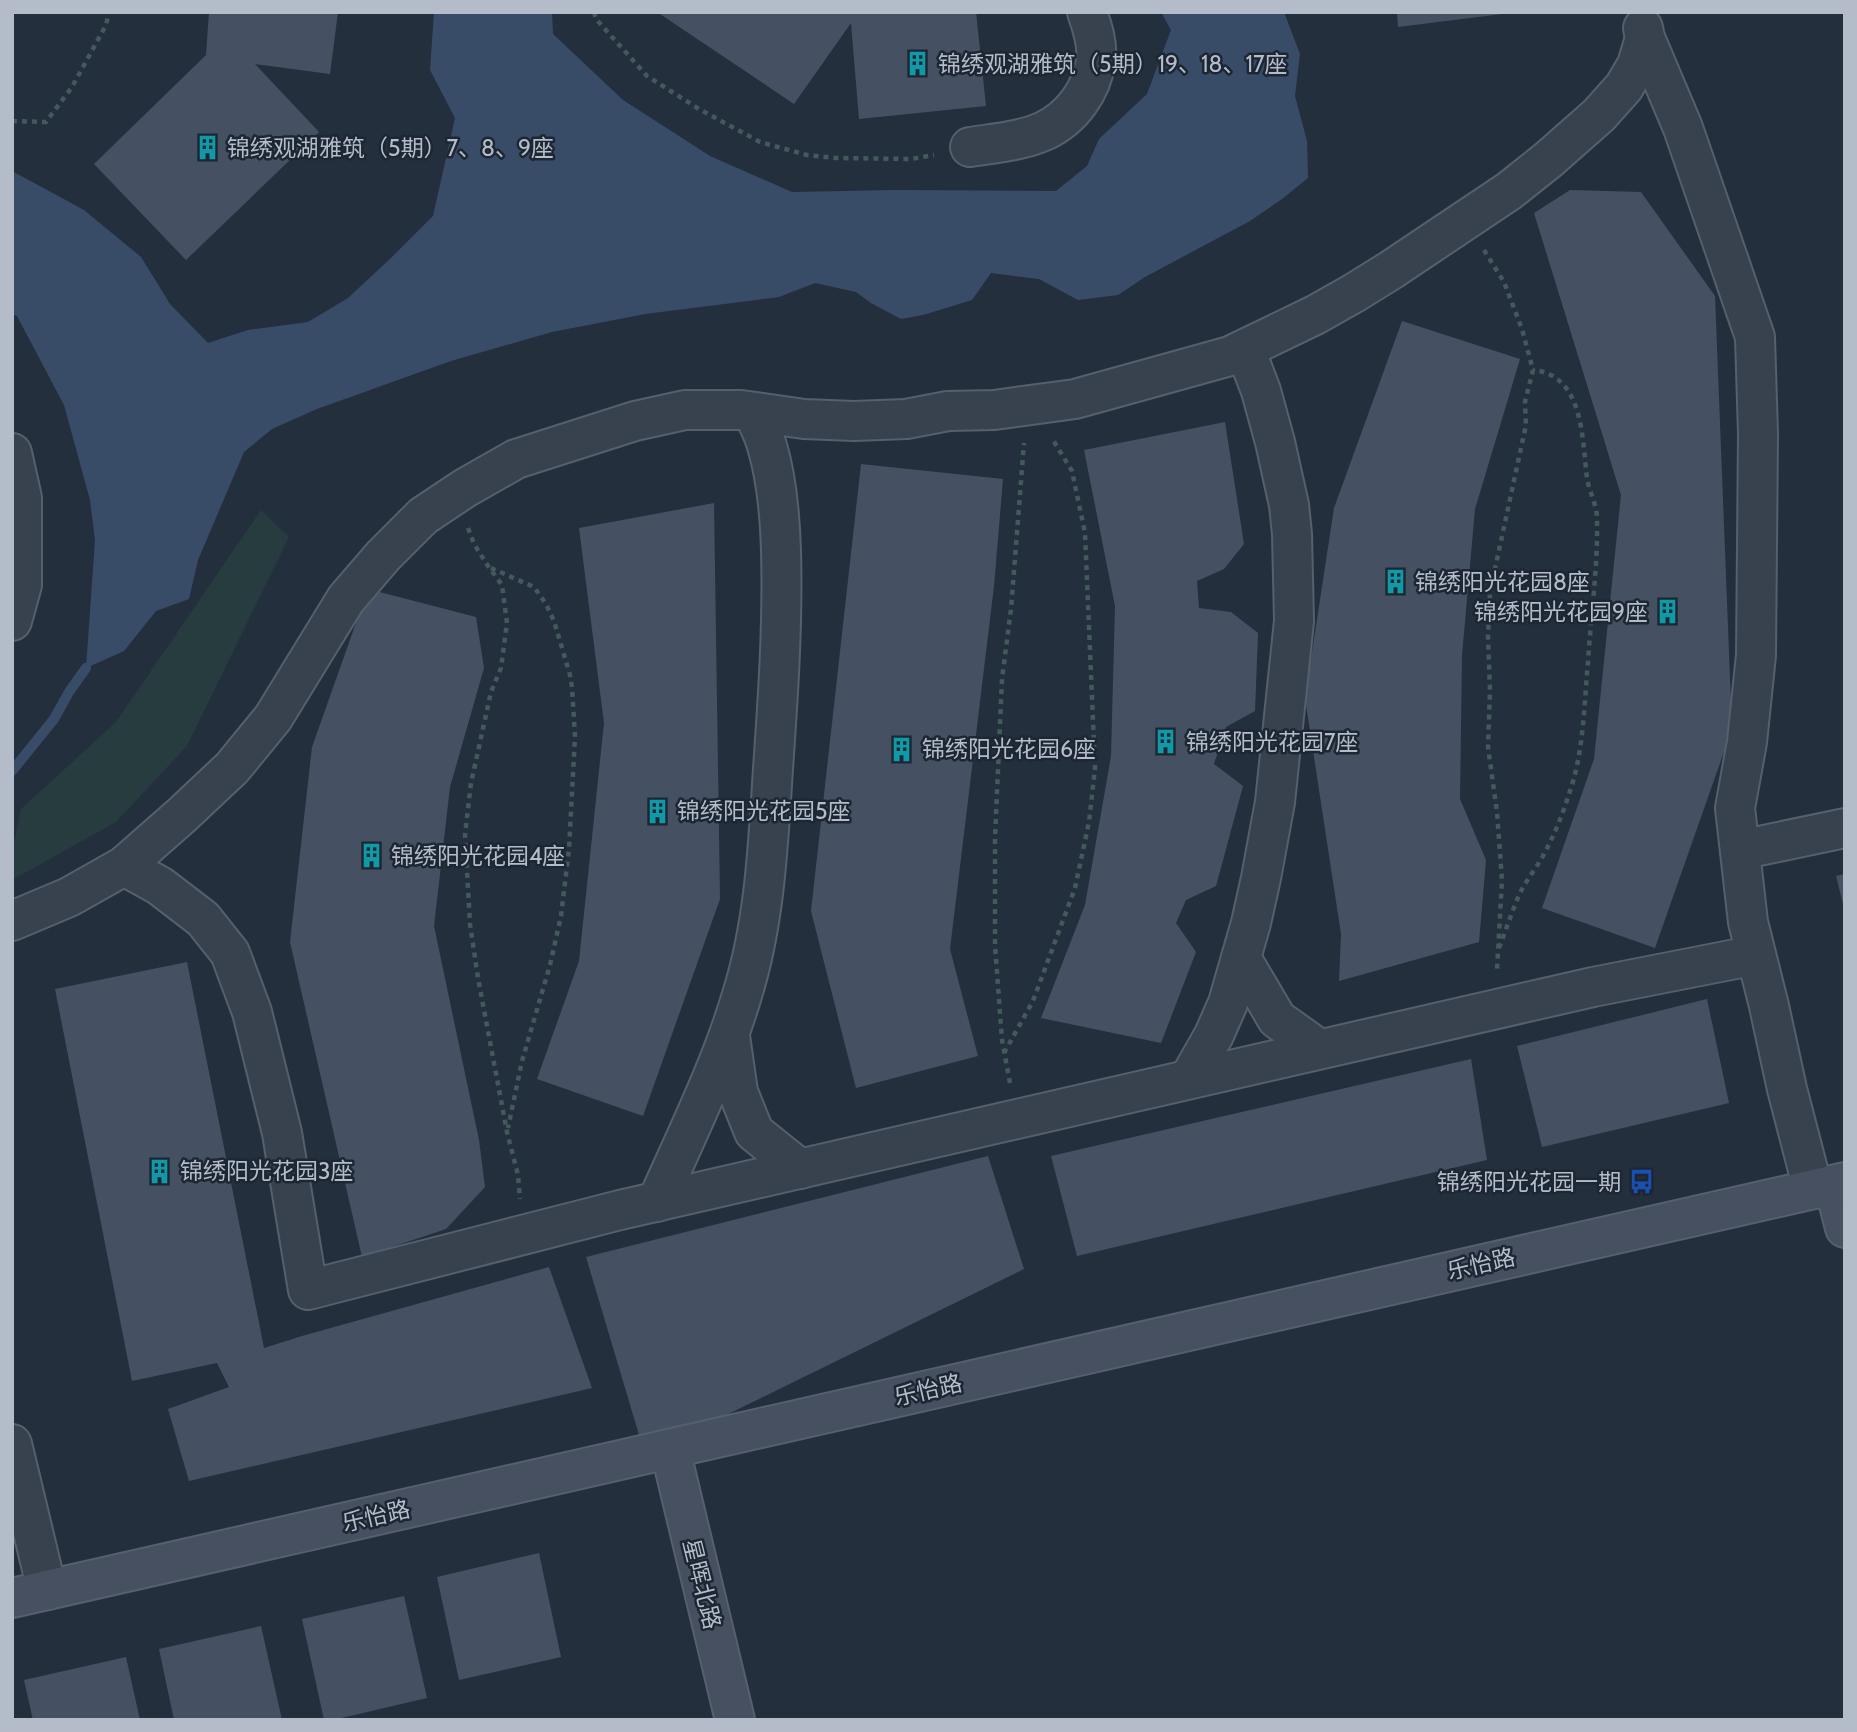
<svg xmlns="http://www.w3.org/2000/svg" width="1857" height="1732" viewBox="0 0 1857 1732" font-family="Cabin,'Noto Sans SC',sans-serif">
<rect width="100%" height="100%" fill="#242f3e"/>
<polygon fill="#263c3f" points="261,510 289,537 187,746 116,822 12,880 12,854 21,809 116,722"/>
<polygon fill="#394c67" points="434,12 552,12 553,34 623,100 710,156 792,192 896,190 1056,191 1087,166 1099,139 1147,94 1171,30 1161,12 1284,12 1300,54 1295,96 1307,141 1308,178 1282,199 1250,221 1145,277 1118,295 1078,300 1039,279 991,273 972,300 923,315 901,319 871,303 856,292 815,283 779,297 645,314 552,332 451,361 317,409 272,429 244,452 198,560 189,599 156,611 124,651 86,668 95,540 90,500 64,405 17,316 12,314 12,171 84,210 141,257 170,304 208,343 248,330 308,322 348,298 391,258 433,216 455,118 430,70"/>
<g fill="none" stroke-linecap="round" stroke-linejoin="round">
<polyline stroke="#394c67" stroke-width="10" points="12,771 54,719 69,692 86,668"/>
</g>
<g fill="#455162">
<polygon points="209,12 338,12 330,74 255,64 319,132 186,260 94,164 206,55"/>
<polygon points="657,12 976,12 986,106 859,119 851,23 794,104"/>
<polygon points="1397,12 1502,12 1502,14 1398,27"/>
<polygon points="1570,190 1641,192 1715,296 1732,729 1655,948 1542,908 1594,759 1621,495 1534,213"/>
<polygon points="1402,321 1520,359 1475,509 1462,655 1460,799 1486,860 1479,942 1339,981 1341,934 1305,698 1334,508"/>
<polygon points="1225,422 1244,544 1224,569 1197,581 1199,608 1231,612 1258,633 1255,711 1226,727 1214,764 1243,786 1216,886 1186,900 1176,923 1196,952 1161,1043 1041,1018 1085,905 1111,756 1115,606 1084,450"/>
<polygon points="861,464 1003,479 994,586 950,949 978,1056 856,1088 811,911"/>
<polygon points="714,503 720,899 643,1116 537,1079 579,961 604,723 579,528"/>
<polygon points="368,589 476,617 484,668 450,787 434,926 479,1140 485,1187 446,1229 362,1257 290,942 312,747"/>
<polygon points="1845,874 1845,908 1844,908 1836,876"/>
<polygon points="187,962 264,1348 302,1336 549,1267 592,1388 189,1481 168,1409 229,1387 217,1363 132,1381 55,989"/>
<polygon points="1707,999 1729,1103 1542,1147 1517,1046"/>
<polygon points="1471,1059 1487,1160 1077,1256 1051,1156"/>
<polygon points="988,1156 1024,1269 645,1455 586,1257"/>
<polygon points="539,1553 561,1657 459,1680 437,1577"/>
<polygon points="404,1596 427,1698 333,1720 324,1720 302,1619"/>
<polygon points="261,1626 282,1720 174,1720 159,1649"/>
<polygon points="126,1657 140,1720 33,1720 24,1680"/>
</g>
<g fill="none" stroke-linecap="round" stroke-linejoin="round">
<defs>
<g id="street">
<polyline points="1643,28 1645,38 1683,128 1755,337 1758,434 1756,655 1747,742 1735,808 1748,922 1769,1006 1787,1089 1813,1189"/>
<path d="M970,147C995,143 1022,141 1044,131C1072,118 1092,90 1096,60C1098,44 1092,26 1087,12"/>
<polyline points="12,453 22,498 22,585 12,621"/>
<polyline points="1740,850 1845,828"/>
<polyline points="124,866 160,886 203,919 230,953 252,1012 282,1133 308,1290 620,1210 1593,987 1756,955"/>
<polyline points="12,921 69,897 124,866 182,815 232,768 273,718 346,599 383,556 423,516 465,488 516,459 635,421 685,410 741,410 804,419 854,421 906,419 948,411 994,410 1075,399 1230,356 1315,315 1354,293 1391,270 1509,191 1548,160 1599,115 1624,87 1637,65 1645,38"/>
<polyline points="1241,958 1277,1019 1319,1049"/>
<polyline points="730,1036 738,1092 754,1132 800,1169"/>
<polyline points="1189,1079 1214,1035 1228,1003 1251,923 1261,878 1275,802 1294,621 1292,534 1289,505 1275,442 1261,391 1245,349"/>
<path d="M657,1202C687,1134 721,1066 742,995C765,922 768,845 773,769C778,697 783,624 781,551C780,517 777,479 767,446C764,434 758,423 753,412"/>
<polyline points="12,1444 47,1590"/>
</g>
<g id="secondary">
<polyline points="1834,1185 1845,1228"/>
<polyline points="670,1449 735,1720"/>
<polyline points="12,1598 1845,1182"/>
</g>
</defs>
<use href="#street" stroke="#565f6c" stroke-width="42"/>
<use href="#secondary" stroke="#565f6c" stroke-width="42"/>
<g stroke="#44595c" stroke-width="4.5" stroke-dasharray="5 5" stroke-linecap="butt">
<polyline points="594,12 596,19 647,76 699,109 760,142 807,155 836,158 911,159 934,155"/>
<polyline points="12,121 46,122 72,87 106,25 109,12"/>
<polyline points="1484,250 1504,282 1522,329 1533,370 1525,402 1526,425 1490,592 1488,637 1490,690 1488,747 1497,812 1502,880 1497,970"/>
<polyline points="468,528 474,544 488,566 502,585 507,623 501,668 491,692 471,783 465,835 470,924 478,978 507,1132 518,1175 520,1199"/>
<polyline points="491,568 534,587 546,604 554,621 570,675 572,687 575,736 569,849 561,916 550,965 522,1061 508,1128"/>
<path d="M1499,948C1506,930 1512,911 1520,893C1527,879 1538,866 1545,852C1556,832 1564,810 1571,788C1584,748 1584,704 1588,662C1591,614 1598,567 1597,519C1597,505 1589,491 1587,478C1582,439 1584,375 1533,370"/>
<polyline points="1004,1053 1033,1001 1075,888 1089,822 1095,768 1085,533 1072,471 1053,440"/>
<polyline points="1010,1083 1002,1040 995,945 995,838 1002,679 1011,609 1024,443"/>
</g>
<use href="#street" stroke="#38414e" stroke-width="38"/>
<use href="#secondary" stroke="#465061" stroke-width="38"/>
</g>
<defs>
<symbol id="building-bare" viewBox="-9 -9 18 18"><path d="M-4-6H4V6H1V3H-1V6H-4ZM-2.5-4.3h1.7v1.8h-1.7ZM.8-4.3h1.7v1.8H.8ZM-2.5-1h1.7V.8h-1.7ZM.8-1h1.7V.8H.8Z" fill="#0f9aa8" stroke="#1d2633" stroke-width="2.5" paint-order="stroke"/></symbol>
<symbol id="bus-bare" viewBox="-9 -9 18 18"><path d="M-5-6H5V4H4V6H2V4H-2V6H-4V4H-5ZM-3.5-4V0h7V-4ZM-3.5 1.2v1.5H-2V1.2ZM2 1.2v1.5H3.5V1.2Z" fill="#1a4fb4" stroke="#1d2633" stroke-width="2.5" paint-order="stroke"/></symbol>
</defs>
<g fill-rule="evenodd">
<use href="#building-bare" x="900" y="46" width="35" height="35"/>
<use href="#building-bare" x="190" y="130" width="35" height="35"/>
<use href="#building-bare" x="1378" y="564" width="35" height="35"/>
<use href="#building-bare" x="1650" y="594" width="35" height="35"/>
<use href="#building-bare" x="1148" y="724" width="35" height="35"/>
<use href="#building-bare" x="884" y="732" width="35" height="35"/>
<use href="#building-bare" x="640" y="794" width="35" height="35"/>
<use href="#building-bare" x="354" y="838" width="35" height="35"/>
<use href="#building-bare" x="142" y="1154" width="35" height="35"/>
<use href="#bus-bare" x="1624" y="1164" width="35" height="35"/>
</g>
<g text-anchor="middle" stroke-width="5" stroke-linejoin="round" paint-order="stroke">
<g font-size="23" fill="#b4bcc9" stroke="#1d2633" text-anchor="start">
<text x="938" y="72">锦绣观湖雅筑（5期）19、18、17座</text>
<text x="227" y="156">锦绣观湖雅筑（5期）7、8、9座</text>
<text x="1415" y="590">锦绣阳光花园8座</text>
<text x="1648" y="620" text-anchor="end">锦绣阳光花园9座</text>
<text x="1186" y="750">锦绣阳光花园7座</text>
<text x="922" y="757">锦绣阳光花园6座</text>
<text x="677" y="819">锦绣阳光花园5座</text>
<text x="391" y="864">锦绣阳光花园4座</text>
<text x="180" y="1179">锦绣阳光花园3座</text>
<text x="1621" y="1190" text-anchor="end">锦绣阳光花园一期</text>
</g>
<g font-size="23" fill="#b4bcc9" stroke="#1d2633">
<text transform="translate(1481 1264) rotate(-13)" y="8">乐怡路</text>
<text transform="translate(928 1390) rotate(-13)" y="8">乐怡路</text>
<text transform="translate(376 1516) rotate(-13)" y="8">乐怡路</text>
<text transform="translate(702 1584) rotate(76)" y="8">星晖北路</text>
</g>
</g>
<rect width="1857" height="1732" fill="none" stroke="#b4bcc9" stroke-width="28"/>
</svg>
